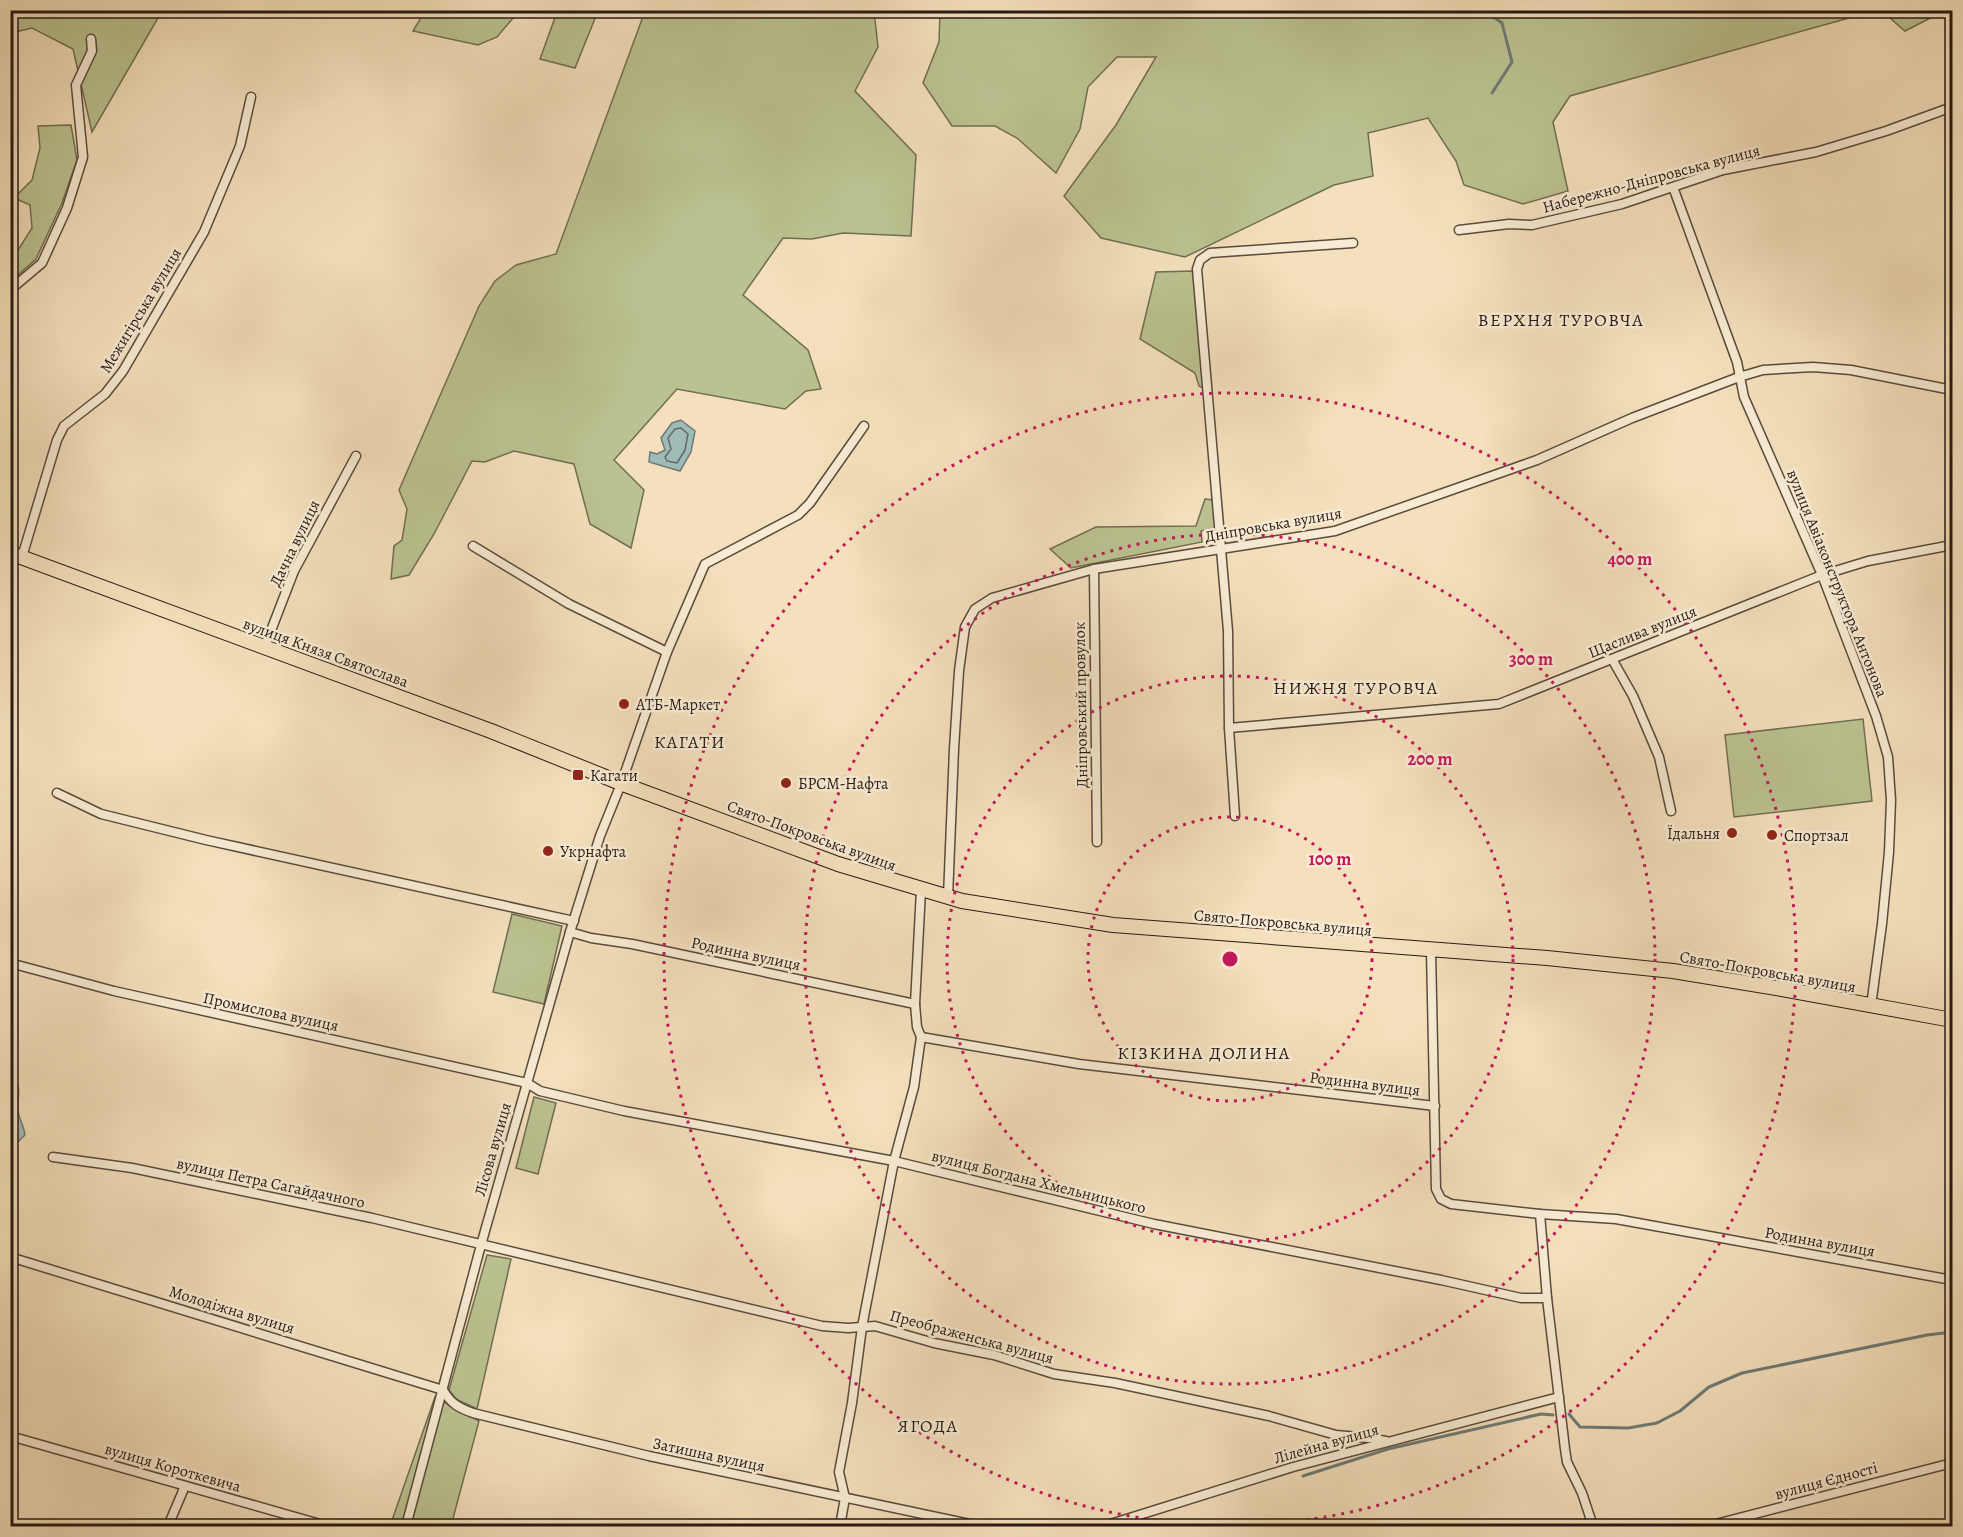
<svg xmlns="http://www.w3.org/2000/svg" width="1963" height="1537" viewBox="0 0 1963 1537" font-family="Alegreya,serif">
<rect width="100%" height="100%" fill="#f4e0bc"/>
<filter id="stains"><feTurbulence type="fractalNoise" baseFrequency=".00333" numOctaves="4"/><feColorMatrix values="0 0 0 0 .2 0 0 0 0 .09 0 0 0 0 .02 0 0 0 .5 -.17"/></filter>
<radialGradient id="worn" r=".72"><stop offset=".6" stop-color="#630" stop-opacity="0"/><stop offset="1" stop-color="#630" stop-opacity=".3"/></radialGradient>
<g fill="#bbc291" stroke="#716e52" stroke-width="1.5">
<polygon points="10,11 162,11 92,132 73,49 32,28 11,33"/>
<polygon points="425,11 425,10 519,11 497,37 478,45 413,31"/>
<polygon points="552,11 598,11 575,68 540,59 557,12"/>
<polygon points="645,11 874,11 878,47 855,91 916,155 911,236 843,233 812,239 783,238 743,295 808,350 821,389 806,391 785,409 677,389 614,460 644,490 631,548 590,524 574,464 514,451 485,462 472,461 434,534 409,575 391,579 394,546 402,540 407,509 399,490 479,306 495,281 516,265 556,254"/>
<polygon points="940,11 940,10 1874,11 1570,96 1553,122 1568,191 1523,204 1464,185 1456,161 1428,118 1368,133 1373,176 1334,185 1185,257 1101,238 1064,196 1116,125 1156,57 1117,57 1088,87 1080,129 1056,173 1017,138 995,126 952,126 923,83 939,42"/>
<polygon points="1882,11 1944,11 1905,31"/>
<polygon points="71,125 77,160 62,203 36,259 11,281 11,261 32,228 30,205 14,198 32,180 40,148 38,126"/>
<polygon points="1193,271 1203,388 1199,386 1195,373 1140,339 1156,272"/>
<polygon points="1205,499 1213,500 1215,528 1201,531 1202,542 1071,568 1050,549 1096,527 1196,526"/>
<polygon points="1863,719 1872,801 1734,817 1725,735"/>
<polygon points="512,914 562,926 544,1004 493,992"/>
<polygon points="534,1097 556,1103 538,1174 516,1168"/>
<polygon points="487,1255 511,1259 477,1409 456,1399 449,1390"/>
<polygon points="435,1397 479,1421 451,1526 390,1526"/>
</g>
<g fill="#9ebbb7" stroke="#6e7a75" stroke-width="1.5">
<polygon points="681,420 695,431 691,452 680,471 649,462 650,452 657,454 665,450 661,438 672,423"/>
<path d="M11,1076H14C22,1089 17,1096 18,1110C19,1119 24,1126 25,1135L19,1141L11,1145Z"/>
</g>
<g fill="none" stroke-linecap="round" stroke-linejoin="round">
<g stroke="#626a65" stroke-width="1.5">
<polygon points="681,428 688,434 685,450 677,463 667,461 665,457 671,449 668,438 675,429"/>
<polyline points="10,1082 14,1092 12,1112 18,1132 10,1139"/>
</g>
<g stroke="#6e7a75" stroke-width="3">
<polyline points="1484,10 1502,23 1512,62 1492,93"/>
<polyline points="1569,1414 1580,1427 1628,1428 1657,1423 1680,1411 1709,1387 1742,1373 1927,1335 1952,1332"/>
<polyline points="1303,1476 1388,1449 1541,1414 1553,1415"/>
</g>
<defs>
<g id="minor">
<polyline points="1673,187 1737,362 1744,397 1822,575 1876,716 1888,757 1891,800 1889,852 1882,924 1871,1006"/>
<polyline points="1459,230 1509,224 1532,225 1622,204 1723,170 1816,152 1886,131 1952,107"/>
<polyline points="10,290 42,263 67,208 83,157 76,85 92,51 91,39"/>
<polyline points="473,546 569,604 667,652"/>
<polyline points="22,557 57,440 64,426 105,394 123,371 204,232 240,146 251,97"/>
<polyline points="1094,569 1097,842"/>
<polyline points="265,646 294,571 356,456"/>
<polyline points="1612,659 1633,696 1659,757 1671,811"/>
<polyline points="1229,728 1499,704 1822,575 1868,561 1952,545"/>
<polyline points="57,793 101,814 206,840 574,921"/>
<polyline points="1235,816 1229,728 1228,631 1197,269 1200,260 1210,253 1353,243"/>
<polyline points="948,897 954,749 959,671 965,627 975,609 992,598 1094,569 1335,531 1537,460 1632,418 1739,377 1763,370 1813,367 1851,370 1952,390"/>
<polyline points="570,932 591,938 632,944 915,1004"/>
<polyline points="1431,950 1436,1189 1441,1199 1451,1204 1540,1214 1616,1219 1952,1280"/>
<polyline points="10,963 114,991 527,1083 540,1091 624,1111 894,1161 1154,1224 1441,1280 1521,1298 1547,1298"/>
<polyline points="921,1037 1079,1064 1435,1106"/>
<polyline points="53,1157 132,1168 372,1218 822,1326 848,1328 875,1326 934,1343 994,1355 1054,1374 1115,1383 1269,1416 1336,1435 1369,1438 1386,1441"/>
<polyline points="1540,1214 1547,1298 1565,1449 1567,1462 1582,1493 1593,1526"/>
<path d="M10,1257L443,1390C451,1404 459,1408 473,1413L649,1456L979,1526"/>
<polyline points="10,1436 327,1526"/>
<polyline points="168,1526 185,1486"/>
<polyline points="406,1526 481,1245 570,932 600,836 621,784 667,652 705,564 798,515 810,503 864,426"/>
<polyline points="840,1526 845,1498 839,1472 852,1403 862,1327 894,1161 914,1087 921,1037 917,1027 915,1004 921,890"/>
<polyline points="1104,1526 1293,1467 1559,1397"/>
<polyline points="1708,1526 1952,1463"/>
</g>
<polyline id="primary" points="10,553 491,731 628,786 838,864 962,901 1113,925 1547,958 1673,971 1782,989 1952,1020"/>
</defs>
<use href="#minor" stroke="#5a4b3d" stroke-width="11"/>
<use href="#primary" stroke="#271913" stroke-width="16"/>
<use href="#minor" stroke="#f8ebd3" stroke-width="8"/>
<use href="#primary" stroke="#f4e0bc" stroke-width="14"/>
</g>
<g fill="none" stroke="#c2185b" stroke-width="3" stroke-dasharray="3 6">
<circle cx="1230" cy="959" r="142"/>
<circle cx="1230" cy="959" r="283"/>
<circle cx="1230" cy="959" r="425"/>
<circle cx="1230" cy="959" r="566"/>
</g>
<g fill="#8f2418" stroke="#f8ebd3" stroke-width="2">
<circle cx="624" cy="704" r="6"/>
<rect x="572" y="769" width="12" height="12" rx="3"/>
<circle cx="786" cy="783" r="6"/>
<circle cx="1732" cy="833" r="6"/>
<circle cx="1772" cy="835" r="6"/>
<circle cx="548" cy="851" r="6"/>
</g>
<g text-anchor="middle" stroke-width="5" stroke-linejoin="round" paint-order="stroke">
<g font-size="16" fill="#271913" stroke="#f8ebd3">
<text transform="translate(1651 178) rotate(-15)" y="6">Набережно-Дніпровська вулиця</text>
<text transform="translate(140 310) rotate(-59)" y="6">Межигірська вулиця</text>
<text transform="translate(1273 524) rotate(-10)" y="6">Дніпровська вулиця</text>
<text transform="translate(294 543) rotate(-64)" y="6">Дачна вулиця</text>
<text transform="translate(1838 583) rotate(68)" y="6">вулиця Авіаконструктора Антонова</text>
<text transform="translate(1642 631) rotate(-22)" y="6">Щаслива вулиця</text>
<text transform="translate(326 652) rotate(20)" y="6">вулиця Князя Святослава</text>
<text transform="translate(1080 705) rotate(-91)" y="6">Дніпровський провулок</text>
<text transform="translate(812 835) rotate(20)" y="6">Свято-Покровська вулиця</text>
<text transform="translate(1283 922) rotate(5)" y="6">Свято-Покровська вулиця</text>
<text transform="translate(746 953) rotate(12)" y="6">Родинна вулиця</text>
<text transform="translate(1768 971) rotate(10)" y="6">Свято-Покровська вулиця</text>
<text transform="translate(271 1011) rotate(12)" y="6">Промислова вулиця</text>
<text transform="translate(1365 1083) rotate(7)" y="6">Родинна вулиця</text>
<text transform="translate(492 1149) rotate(-74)" y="6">Лісова вулиця</text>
<text transform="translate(1039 1181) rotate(14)" y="6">вулиця Богдана Хмельницького</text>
<text transform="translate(271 1182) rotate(12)" y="6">вулиця Петра Сагайдачного</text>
<text transform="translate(1820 1241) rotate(10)" y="6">Родинна вулиця</text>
<text transform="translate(232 1309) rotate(17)" y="6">Молодіжна вулиця</text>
<text transform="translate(972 1336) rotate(15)" y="6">Преображенська вулиця</text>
<text transform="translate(1326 1443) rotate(-16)" y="6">Лілейна вулиця</text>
<text transform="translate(709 1454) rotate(12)" y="6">Затишна вулиця</text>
<text transform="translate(173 1467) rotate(16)" y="6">вулиця Короткевича</text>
<text transform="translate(1826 1480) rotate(-15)" y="6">вулиця Єдності</text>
</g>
<g font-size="16" fill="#271913" stroke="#f8ebd3" text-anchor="start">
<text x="636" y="710">АТБ-Маркет</text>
<text x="590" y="781">Кагати</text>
<text x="798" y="789">БРСМ-Нафта</text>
<text x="1720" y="839" text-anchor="end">Їдальня</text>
<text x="1784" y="841">Спортзал</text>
<text x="560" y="857">Укрнафта</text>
</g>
<g font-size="18" letter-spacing="1.5" fill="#271913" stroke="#f8ebd3">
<text x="1561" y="326">ВЕРХНЯ ТУРОВЧА</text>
<text x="1356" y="694">НИЖНЯ ТУРОВЧА</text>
<text x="690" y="748">КАГАТИ</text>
<text x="1204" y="1059">КІЗКИНА ДОЛИНА</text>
<text x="928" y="1432">ЯГОДА</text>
</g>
</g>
<circle cx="1230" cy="959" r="9" fill="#c2185b" stroke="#f8ebd3" stroke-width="3"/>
<g font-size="18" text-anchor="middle" font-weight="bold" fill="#c2185b" stroke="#f8ebd3" stroke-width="5" stroke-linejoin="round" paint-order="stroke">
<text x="1630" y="565">400 m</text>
<text x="1531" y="665">300 m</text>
<text x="1430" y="765">200 m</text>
<text x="1330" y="865">100 m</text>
</g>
<rect width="1963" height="1537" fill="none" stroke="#f4e0bc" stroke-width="36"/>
<rect x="12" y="12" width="1939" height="1513" fill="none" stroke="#271913" stroke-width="3"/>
<rect x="18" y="18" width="1927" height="1501" fill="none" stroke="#271913" stroke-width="1.5"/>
<rect width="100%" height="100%" filter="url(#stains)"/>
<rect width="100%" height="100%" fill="url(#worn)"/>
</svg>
